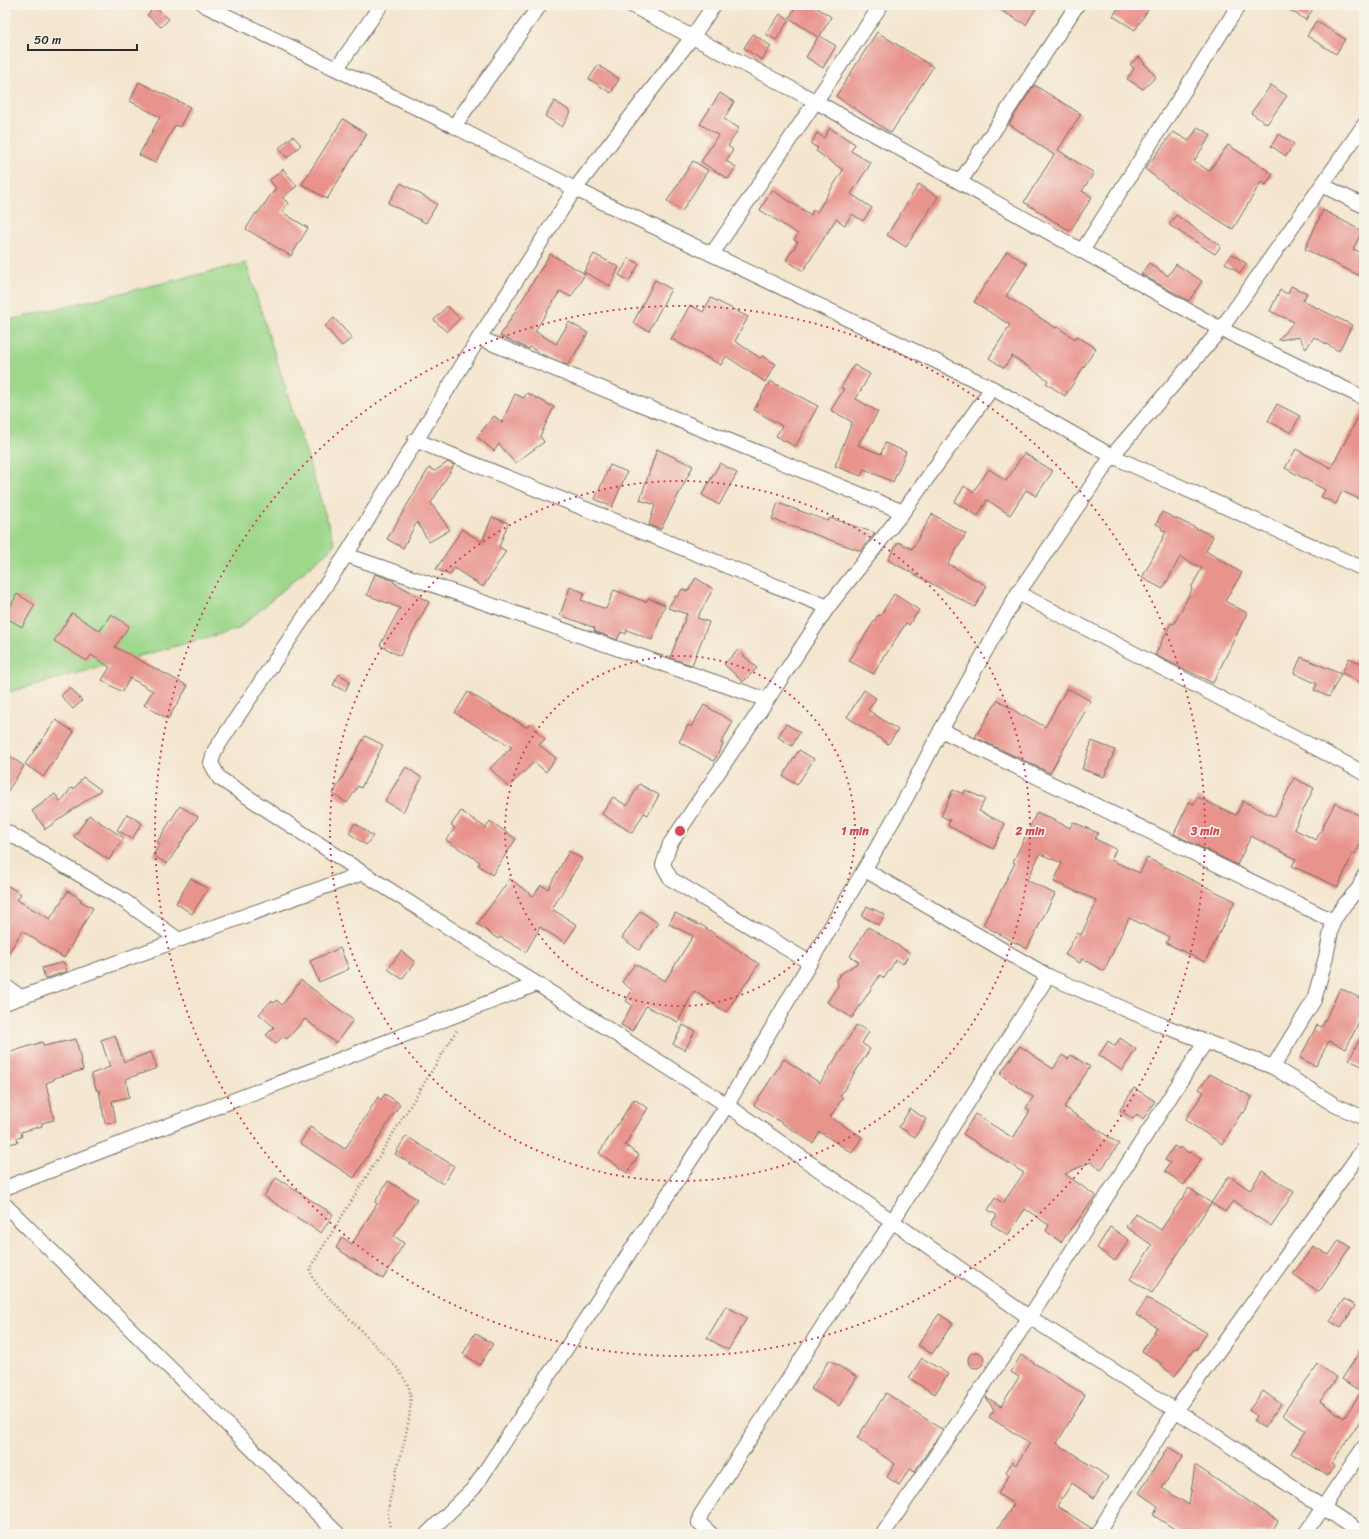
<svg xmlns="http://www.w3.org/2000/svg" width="1369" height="1539" viewBox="0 0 1369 1539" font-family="Sriracha,sans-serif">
<rect width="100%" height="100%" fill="#f7f3e8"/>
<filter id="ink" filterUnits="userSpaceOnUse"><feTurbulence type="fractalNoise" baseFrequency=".025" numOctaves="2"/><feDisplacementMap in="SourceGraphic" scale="8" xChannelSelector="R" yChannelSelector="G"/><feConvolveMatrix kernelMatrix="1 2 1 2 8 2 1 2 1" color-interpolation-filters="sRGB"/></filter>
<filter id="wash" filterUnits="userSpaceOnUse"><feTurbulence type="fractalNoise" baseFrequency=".012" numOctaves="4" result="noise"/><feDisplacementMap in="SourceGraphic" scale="16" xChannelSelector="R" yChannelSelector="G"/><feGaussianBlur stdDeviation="0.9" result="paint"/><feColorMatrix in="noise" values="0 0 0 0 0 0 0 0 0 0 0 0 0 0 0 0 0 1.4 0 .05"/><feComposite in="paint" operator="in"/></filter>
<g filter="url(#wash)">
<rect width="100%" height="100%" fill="#f4e5ce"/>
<polygon fill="#9cd78a" stroke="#64815a" points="246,263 335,545 238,629 5,693 5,321"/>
<g id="blocks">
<g fill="#e8938c">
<polygon points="797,5 813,5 831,17 820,36 836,46 823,68 806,57 818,37 789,18"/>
<polygon points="992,5 1038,5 1026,25"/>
<polygon points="1120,5 1151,5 1135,30 1113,16"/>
<polygon points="1281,5 1315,5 1306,20"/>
<polygon points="155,7 169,19 161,27 147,15"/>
<polygon points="780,14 789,20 776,40 766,34"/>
<polygon points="1316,21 1345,39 1336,54 1307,36"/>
<polygon points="877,32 933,67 891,133 836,96"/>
<polygon points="753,34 771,46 762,60 744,48"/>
<polygon points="1139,57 1156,77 1143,89 1127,79 1134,69 1130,64"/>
<polygon points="598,65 619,79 611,93 589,79"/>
<polygon points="139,82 190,107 180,127 175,125 155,163 139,155 160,117 130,101"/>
<polygon points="1034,85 1081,114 1058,150 1094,173 1082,191 1092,197 1070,231 1024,202 1054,155 1009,124"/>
<polygon points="1271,85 1287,96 1267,124 1251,113"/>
<polygon points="720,93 734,102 724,119 739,128 728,146 733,150 726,161 736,167 728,179 701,162 718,135 700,124"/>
<polygon points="555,101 571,112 562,127 545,116"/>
<polygon points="343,119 367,134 327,199 302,184"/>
<polygon points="1198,127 1211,135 1194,161 1209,171 1228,145 1273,174 1266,185 1261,182 1233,229 1186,200 1145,169 1173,132 1189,141"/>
<polygon points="830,128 855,144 851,151 871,163 851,194 872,208 863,221 852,214 845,225 836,219 803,271 786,260 798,242 794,240 798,234 760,210 772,190 811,215 813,210 817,212 843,170 816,151 818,148 811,144 817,133 824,138"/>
<polygon points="1279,134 1294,144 1286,156 1271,146"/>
<polygon points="293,136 301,145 287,158 279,148"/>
<polygon points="693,161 708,170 682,211 667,201"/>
<polygon points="283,169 297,186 282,198 289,203 282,212 308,228 291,256 246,229 256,213 257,214 276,188 270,180"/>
<polygon points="401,183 437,204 426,223 388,203"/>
<polygon points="919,184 938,197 906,247 887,235"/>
<polygon points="1323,210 1362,231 1353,249 1364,254 1364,278 1305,249"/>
<polygon points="1176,215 1221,246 1215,254 1169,225"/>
<polygon points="1007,251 1027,264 1006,296 1056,328 1057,327 1075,339 1077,336 1096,348 1065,396 1046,383 1048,380 1012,356 1004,368 989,358 1010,325 974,302"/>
<polygon points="550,254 585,274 571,297 560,291 535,331 556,344 569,322 588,333 568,365 541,354 530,347 529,349 500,336"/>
<polygon points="594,254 619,267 610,286 584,272"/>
<polygon points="1232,254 1247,264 1240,273 1225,263"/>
<polygon points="629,258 639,264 629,281 619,275"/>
<polygon points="1149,263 1168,276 1176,264 1202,281 1189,301 1141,274"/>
<polygon points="655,280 671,289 649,331 633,323"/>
<polygon points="1291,286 1307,293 1303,301 1352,325 1339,351 1314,337 1306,349 1299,337 1278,340 1294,322 1270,311 1280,290 1288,294"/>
<polygon points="711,298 748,317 735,341 760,358 762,356 776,364 765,382 726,356 721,365 671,339 690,305 703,312"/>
<polygon points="447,306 460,318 447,332 434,320"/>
<polygon points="334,318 352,338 342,346 325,326"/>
<polygon points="854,365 870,374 856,399 878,412 858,445 881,454 885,443 906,452 893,482 864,469 861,476 835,466 852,422 831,410 844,389 841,388"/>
<polygon points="770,381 818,406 795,447 776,436 782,426 754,410"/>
<polygon points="527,393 554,407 540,436 544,442 515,463 499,444 494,451 477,437 494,416 502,422 515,394 524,398"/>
<polygon points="1277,404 1300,416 1291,433 1268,421"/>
<polygon points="1364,406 1364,501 1342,491 1336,504 1321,497 1325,490 1285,468 1296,449 1331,468"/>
<polygon points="657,449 693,466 661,529 649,525 655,505 640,500"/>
<polygon points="1024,453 1053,471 1036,496 1026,490 1010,515 987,500 978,516 955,502 964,486 973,492 989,469 1006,481"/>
<polygon points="448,462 454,465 431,503 450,530 429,542 417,522 403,548 387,539 429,468 435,471"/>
<polygon points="720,463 737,473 719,505 702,495"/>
<polygon points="610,465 627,472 612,507 595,499"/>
<polygon points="778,503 828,521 830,518 875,533 861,551 772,519"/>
<polygon points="1162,512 1213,536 1206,551 1242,573 1225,601 1247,613 1213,683 1155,655 1171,623 1174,624 1192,589 1191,588 1202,568 1180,557 1163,589 1142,578 1166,532 1161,529 1162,527 1156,524"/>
<polygon points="932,514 966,534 948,564 987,586 975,607 888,560 898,542 912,549"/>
<polygon points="492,517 508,523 499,547 506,551 483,587 454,568 450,575 436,569 462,529 482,542"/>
<polygon points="375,574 394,581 393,582 429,602 400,656 380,645 400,608 367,595"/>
<polygon points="696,578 713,589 697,618 709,622 692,665 670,658 687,614 668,608 675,596 677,597 682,589 688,591"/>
<polygon points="570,587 585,593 581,600 606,609 614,590 646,602 648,598 665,605 652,640 627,630 626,634 621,632 617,640 594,631 595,628 560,615"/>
<polygon points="17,594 35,605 22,627 5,617"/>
<polygon points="894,594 919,610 909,625 906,623 885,656 884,655 874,674 849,661 878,615 880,616"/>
<polygon points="72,613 100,631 111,614 129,626 115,647 188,686 168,719 144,705 153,691 130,678 122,692 102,680 110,667 91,655 87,661 54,641"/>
<polygon points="738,650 757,668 743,682 724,664"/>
<polygon points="1301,657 1341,674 1329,697 1314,690 1317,684 1294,673"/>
<polygon points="1349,658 1364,665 1364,684 1342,673"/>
<polygon points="339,674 350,681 345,691 333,685"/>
<polygon points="70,687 82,701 73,709 61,696"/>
<polygon points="1067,688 1091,701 1050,773 975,737 998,700 1023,716 1024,715 1045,727"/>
<polygon points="864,690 876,698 868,710 898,730 888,744 847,717"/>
<polygon points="468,692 526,727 530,724 545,739 539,745 556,758 546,772 534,762 508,787 490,768 512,747 455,713"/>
<polygon points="704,705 733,722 721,743 723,744 714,761 679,742 688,725 691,727"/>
<polygon points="56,720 74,732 43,777 25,764"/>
<polygon points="786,724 800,732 792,746 778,737"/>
<polygon points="365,736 383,745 361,788 358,786 347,803 333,794"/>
<polygon points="1092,741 1115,750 1104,777 1082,769"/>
<polygon points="799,750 814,759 797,785 783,776"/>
<polygon points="5,753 24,766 5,795"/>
<polygon points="406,767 422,778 403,812 385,801"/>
<polygon points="83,777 101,790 44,830 45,828 32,811 55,794 61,802 71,788 74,789"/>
<polygon points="1294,778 1314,788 1294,829 1316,840 1335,803 1364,818 1364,837 1355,854 1353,853 1338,887 1292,866 1296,859 1251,836 1237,865 1174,834 1189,802 1194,804 1197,797 1236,815 1243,801 1275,817"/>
<polygon points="639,784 659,795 648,815 644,813 632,833 602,814 613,797 627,806"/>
<polygon points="953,790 964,794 965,790 985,799 979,811 1005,824 993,849 948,826 950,820 941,816"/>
<polygon points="180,806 198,817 167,864 153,855 160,844 157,842"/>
<polygon points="461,811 486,828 490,821 516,839 492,875 478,865 480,862 446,840 455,828 451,825"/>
<polygon points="1037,812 1070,828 1073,822 1098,833 1095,839 1116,849 1111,860 1140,873 1147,858 1235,901 1205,962 1166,943 1169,937 1129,918 1104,971 1082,959 1080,963 1065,955 1077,933 1081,935 1096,903 1095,902 1096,900 1054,882 1062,863 1040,854 1027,880 1055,894 1027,949 983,925 1015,863 1013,862"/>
<polygon points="127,814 142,823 132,839 117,830"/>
<polygon points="89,815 124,838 109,860 74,837"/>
<polygon points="355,823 373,836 366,845 349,833"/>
<polygon points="569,851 582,859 552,909 577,925 565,943 540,927 526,952 500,937 498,939 477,924 510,879 533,896 541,885 548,889"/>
<polygon points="191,878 208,889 192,914 176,903"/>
<polygon points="5,884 21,894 17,900 50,919 68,891 81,899 80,901 93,908 64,958 22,931 5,959"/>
<polygon points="867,906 885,915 879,925 862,916"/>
<polygon points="640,911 658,923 639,950 622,938"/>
<polygon points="675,913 699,925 700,924 759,964 726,1012 694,991 678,1022 646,1006 632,1031 621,1025 632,1005 626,1001 632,990 622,982 635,964 665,981 693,936 669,924"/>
<polygon points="868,927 910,953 903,964 896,960 884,978 880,975 852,1018 827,1002 838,986 837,980 839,975 859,962 850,956"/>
<polygon points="340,948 349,969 319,982 310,961"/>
<polygon points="401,951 415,962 402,979 388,969"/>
<polygon points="64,962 67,971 45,979 42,968"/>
<polygon points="301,980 353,1020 336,1043 305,1019 287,1039 283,1036 276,1044 266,1035 274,1027 259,1014 271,1001 274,1003 277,1000 282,1005"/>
<polygon points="1340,988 1364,1000 1364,1011 1346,1049 1329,1041 1316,1066 1300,1058 1317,1025 1322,1027"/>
<polygon points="683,1025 695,1031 685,1050 673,1044"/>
<polygon points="857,1025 869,1032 862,1043 870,1049 840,1096 843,1098 830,1117 862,1137 852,1153 820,1132 813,1143 754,1105 784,1059 820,1083"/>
<polygon points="1364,1031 1364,1067 1349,1060"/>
<polygon points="115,1035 124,1062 151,1052 157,1068 126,1079 129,1097 112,1101 116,1122 105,1123 99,1090 97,1091 91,1074 110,1067 101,1040"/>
<polygon points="1120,1038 1136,1049 1122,1071 1099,1055 1108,1041 1115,1046"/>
<polygon points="76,1039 83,1070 54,1078 54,1080 46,1083 54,1120 42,1123 42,1126 21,1132 22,1137 17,1138 18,1142 5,1145 5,1054 42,1042 44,1046"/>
<polygon points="1020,1046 1053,1069 1062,1055 1068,1059 1071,1055 1090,1067 1064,1107 1119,1144 1101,1170 1090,1162 1065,1174 1096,1196 1061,1242 1046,1231 1049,1225 1025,1209 1008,1235 991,1224 997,1215 988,1210 995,1198 1003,1203 1024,1173 963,1134 975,1114 1013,1138 1030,1111 1026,1108 1033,1097 1000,1074"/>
<polygon points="1210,1074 1252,1097 1244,1113 1242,1112 1222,1144 1185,1120 1204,1092 1199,1089"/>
<polygon points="1134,1088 1155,1101 1143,1119 1137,1114 1133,1119 1120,1110"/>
<polygon points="385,1094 400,1104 354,1178 300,1143 310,1127 345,1149 378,1097 381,1100"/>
<polygon points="634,1099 648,1108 625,1145 639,1155 627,1173 599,1153"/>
<polygon points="910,1109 926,1119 915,1137 899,1127"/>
<polygon points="406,1136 454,1166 443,1184 395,1154"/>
<polygon points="1174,1146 1179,1149 1180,1147 1189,1153 1190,1151 1201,1159 1184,1185 1165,1171 1170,1163 1165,1160"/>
<polygon points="1262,1171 1294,1192 1271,1226 1233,1201 1225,1212 1211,1203 1229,1176 1250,1190"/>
<polygon points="276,1178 333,1214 321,1233 264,1196"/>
<polygon points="388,1181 417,1199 394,1236 404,1243 383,1279 336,1248 342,1237 352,1244 377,1204 375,1202"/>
<polygon points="1189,1188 1211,1203 1152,1293 1130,1279 1152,1245 1126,1227 1135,1213 1161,1230"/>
<polygon points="1110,1227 1129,1240 1115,1261 1097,1248"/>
<polygon points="1339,1240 1350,1247 1319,1292 1293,1274 1313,1246 1329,1255"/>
<polygon points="1147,1298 1207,1333 1196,1350 1194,1349 1175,1376 1161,1366 1162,1364 1142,1351 1157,1327 1136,1315"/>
<polygon points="1344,1299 1355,1306 1341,1328 1330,1321"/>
<polygon points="726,1306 747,1318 728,1350 707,1338"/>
<polygon points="939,1314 953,1323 932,1354 918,1345"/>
<polygon points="475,1333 493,1344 480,1365 463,1354"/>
<polygon points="1364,1345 1364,1415 1331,1464 1334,1466 1328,1476 1291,1453 1306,1431 1282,1415 1318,1364 1337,1378 1320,1401 1344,1418 1361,1392 1342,1379"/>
<circle cx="976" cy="1360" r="8"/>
<polygon points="1021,1355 1085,1395 1057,1443 1108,1477 1094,1498 1072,1483 1057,1506 1091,1528 1089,1534 994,1534 1014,1504 998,1494 1009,1475 1006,1472 1012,1462 1016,1465 1030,1443 989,1417 994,1410 986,1397 1001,1406 1019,1377 1011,1372"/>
<polygon points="922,1358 948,1374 935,1394 909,1378"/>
<polygon points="829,1360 857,1377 839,1406 811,1389"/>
<polygon points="1263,1391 1281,1404 1264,1428 1254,1421 1257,1416 1249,1410"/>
<polygon points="886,1393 943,1430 914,1472 910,1469 899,1485 887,1477 895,1464 857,1438"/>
<polygon points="1168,1447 1183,1456 1162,1488 1189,1505 1195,1465 1278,1521 1270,1534 1182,1534 1153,1515 1158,1506 1139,1493"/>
</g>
</g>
</g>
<g filter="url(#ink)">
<use href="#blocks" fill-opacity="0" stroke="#716c64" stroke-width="1"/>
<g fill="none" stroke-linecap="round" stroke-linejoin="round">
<defs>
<g id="minor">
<polyline points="204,5 454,126 575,189 992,388 1112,456 1364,569"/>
<polyline points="631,5 815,101 1221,329 1364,398"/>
<polyline points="714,5 693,36 575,189 479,338 346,555 215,750 211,763 219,778 363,873 727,1105 1023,1313 1211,1433 1363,1534"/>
<polyline points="337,68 381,5"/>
<polyline points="454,126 540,5"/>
<polyline points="960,182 1077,5"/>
<polyline points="1322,185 1364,206"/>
<polyline points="1082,251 1239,5"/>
<polyline points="712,254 881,5"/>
<polyline points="479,338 903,512"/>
<polyline points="415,440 828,607"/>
<polyline points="346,555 767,700"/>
<polyline points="1018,593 1364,773"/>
<polyline points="941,730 1333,921"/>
<polyline points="5,831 123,900 179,940"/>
<polyline points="865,870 1048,976 1164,1026 1273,1067 1335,1105 1364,1118"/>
<polyline points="809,962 671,879 663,865 670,844 767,700 828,607 903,512 992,388"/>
<polyline points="5,986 21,997"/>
<polyline points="5,1003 363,873"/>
<polyline points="1273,1067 1314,1000 1326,957 1333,921 1345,904 1359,888 1364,876"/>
<polyline points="5,1188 537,984"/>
<polyline points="5,1205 338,1534"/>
<polyline points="427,1534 474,1488 727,1105 906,798 941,730 1018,593 1112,456 1221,329 1364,125"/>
<polyline points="711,1534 699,1523 700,1516 846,1290 892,1222 1048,976"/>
<polyline points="883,1534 1029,1318 1206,1041"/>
<polyline points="1097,1534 1175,1411 1364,1148"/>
<polyline points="1305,1534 1364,1447"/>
</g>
</defs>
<use href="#minor" stroke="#716c64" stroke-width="16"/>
<path stroke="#716c64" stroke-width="2.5" stroke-dasharray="1 3" stroke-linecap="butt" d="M391,1534C390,1527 388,1519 388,1513C390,1480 419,1412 408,1385C405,1380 401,1374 398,1369L318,1286L312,1276L310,1268L457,1030"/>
<use href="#minor" stroke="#fff" stroke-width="14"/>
</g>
</g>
<g fill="none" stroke="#d1495b" stroke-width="2" stroke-dasharray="2 4">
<circle cx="680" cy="831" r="175"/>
<circle cx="680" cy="831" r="350"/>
<circle cx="680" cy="831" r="525"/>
</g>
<circle cx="680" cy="831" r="6" fill="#d1495b" stroke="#f7f3e8" stroke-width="2"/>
<g font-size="12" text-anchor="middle" font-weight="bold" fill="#d1495b" stroke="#f7f3e8" stroke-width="3.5" stroke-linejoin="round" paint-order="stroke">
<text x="855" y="835">1 min</text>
<text x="1030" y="835">2 min</text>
<text x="1205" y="835">3 min</text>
</g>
<rect width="1369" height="1539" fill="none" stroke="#f7f3e8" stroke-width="20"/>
<path d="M28 44v6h109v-6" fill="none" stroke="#2b2b2b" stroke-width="2"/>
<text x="34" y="44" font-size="12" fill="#2b2b2b" stroke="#f7f3e8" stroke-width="3" paint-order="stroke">50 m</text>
</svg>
